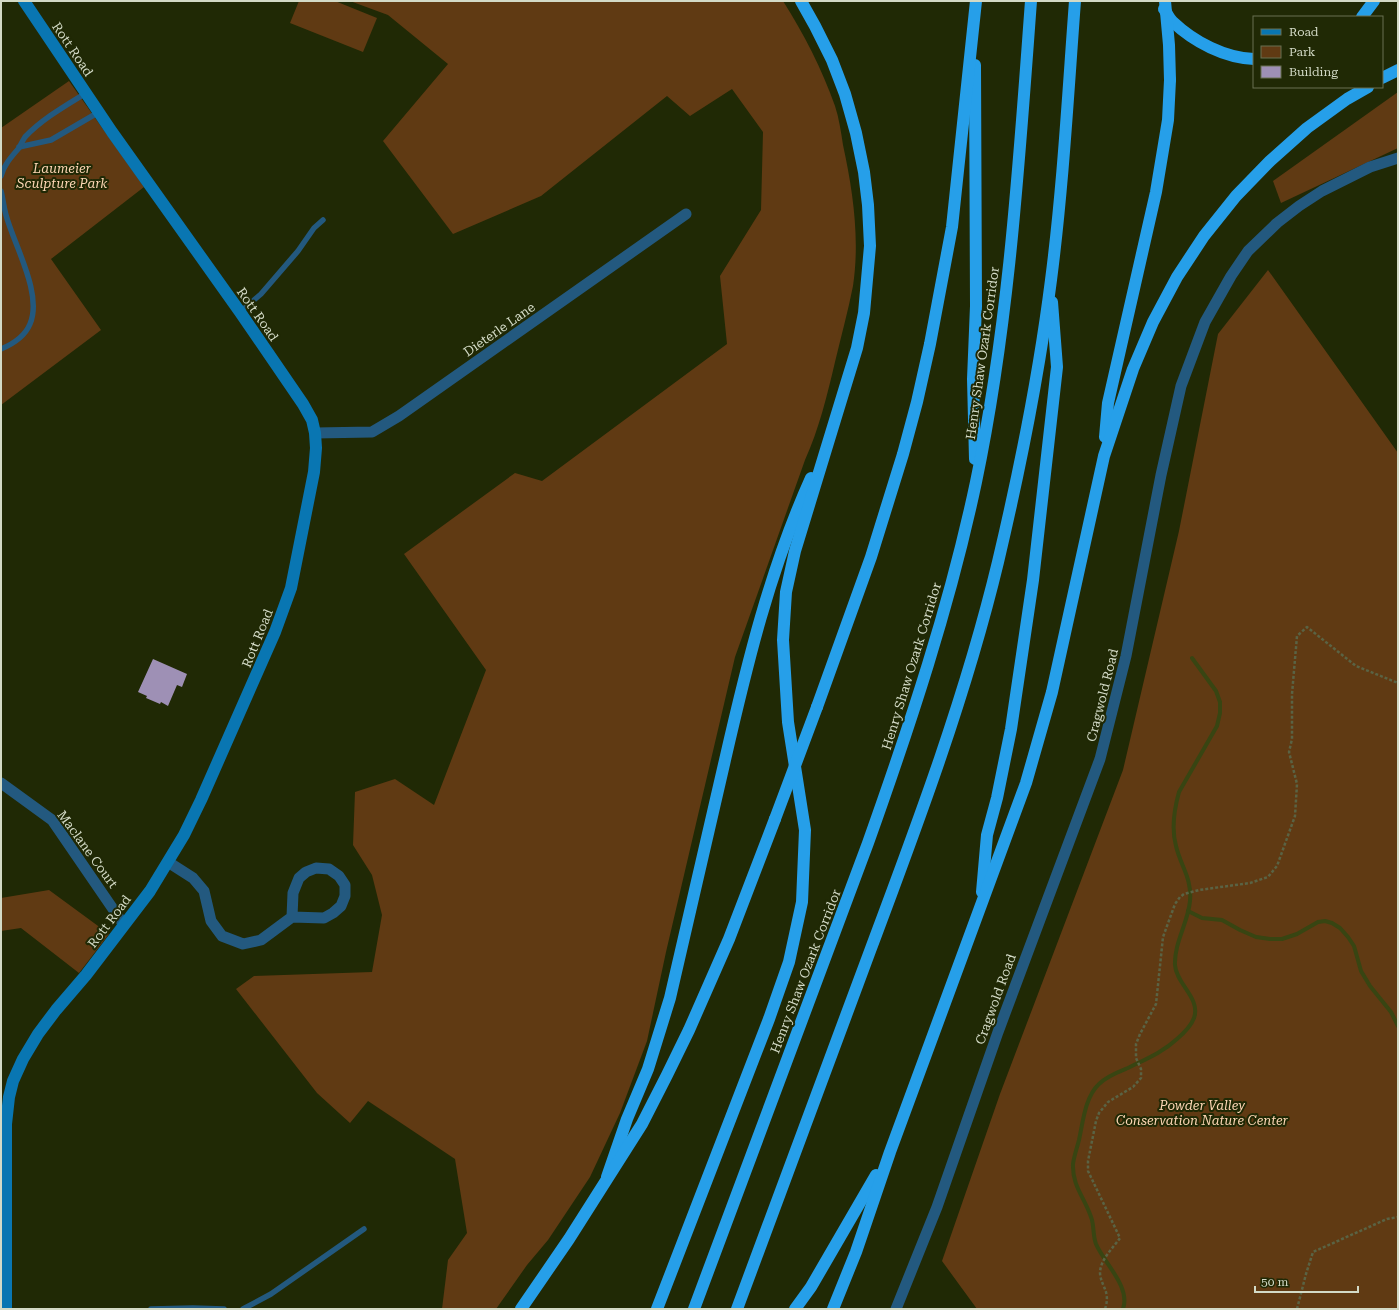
<svg xmlns="http://www.w3.org/2000/svg" width="1399" height="1310" viewBox="0 0 1399 1310" font-family="'Roboto Serif',serif">
<rect width="100%" height="100%" fill="#202905"/>
<g fill="#603a13">
<polygon points="299,1 335,1 377,18 363,52 290,23"/>
<path d="M350,1H783C804,34 822,69 835,106C839,118 841,132 843,145C853,191 860,239 853,286C848,311 841,337 835,362C827,396 819,429 805,460L735,657L666,952L647,1041L620,1113L590,1177L548,1240L527,1265L496,1309H442L448,1260L467,1233L455,1159L368,1101L350,1123L317,1093L236,989L254,976L372,972L382,915L372,875L353,845L355,792L395,779L434,805L486,670L404,554L515,473L542,481L727,344L720,276L761,210L763,132L732,89L690,116L667,96L541,196L453,234L383,141L448,64L388,15Z"/>
<polygon points="69,81 144,187 51,259 101,330 1,405 1,128"/>
<polygon points="1398,92 1398,148 1281,203 1273,181"/>
<polygon points="1268,270 1398,453 1398,1309 977,1309 942,1261 1000,1094 1123,770 1179,531 1218,334"/>
<polygon points="49,890 109,934 79,973 21,928 1,931 1,898"/>
</g>
<g fill="none" stroke-linecap="round" stroke-linejoin="round">
<g stroke="#384512" stroke-width="4">
<polyline points="1188,911 1202,918 1222,920 1240,930 1256,937 1270,939 1282,939 1297,934 1318,922 1325,921 1332,923 1340,928 1348,937 1354,946 1361,971 1370,986 1391,1012 1398,1026"/>
<path d="M1123,1309C1131,1287 1104,1263 1096,1244C1093,1236 1094,1228 1092,1220C1086,1199 1072,1187 1073,1164C1074,1156 1077,1148 1079,1140C1083,1122 1085,1097 1099,1084C1107,1076 1118,1072 1128,1068C1146,1059 1163,1052 1177,1039C1184,1033 1191,1026 1194,1018C1201,998 1176,984 1175,965C1174,943 1188,923 1190,901C1192,878 1181,867 1176,846C1171,828 1174,810 1179,792L1217,726L1220,713V702L1216,691L1192,658"/>
</g>
</g>
<polygon fill="#9e90b5" points="153,659 187,674 182,687 177,685 168,706 161,702 160,704 146,698 147,696 138,692"/>
<g fill="none" stroke-linecap="round" stroke-linejoin="round">
<g stroke="#5a6344" stroke-width="2.5" stroke-dasharray="3 2" stroke-linecap="butt">
<path d="M1105,1309C1111,1291 1101,1287 1100,1273C1100,1260 1113,1248 1120,1238L1088,1171V1161L1096,1121L1099,1113L1108,1102L1133,1087L1141,1078V1069L1136,1058V1044L1140,1034L1156,1004L1163,937L1175,904L1180,897L1184,894L1199,890L1250,883L1268,877L1277,866L1295,816L1297,784L1289,752L1292,739V694L1297,636L1307,627L1356,666L1398,683"/>
<polyline points="1297,1309 1306,1274 1313,1252 1387,1219 1398,1217"/>
</g>
<g stroke="#23597f" stroke-width="5.5">
<polyline points="19,147 51,140 99,112"/>
<path d="M1,176C4,165 11,157 19,148C21,144 23,140 25,137C42,119 65,106 86,93"/>
<path d="M1,191C3,199 4,208 6,215C14,245 43,294 30,324C25,336 13,344 1,349"/>
<polyline points="240,312 261,294 298,251 314,228 323,220"/>
<polyline points="151,1309 193,1308 224,1309"/>
<polyline points="243,1309 271,1294 364,1229"/>
</g>
<g stroke="#23597f" stroke-width="11">
<polyline points="315,433 372,432 399,416 686,214"/>
<polyline points="1,783 52,820 124,925"/>
<polyline points="168,862 193,878 204,891 211,921 222,936 243,944 261,940 292,917 324,918 333,913 341,906 345,896 345,885 339,876 329,869 316,868 306,872 299,878 293,893 292,917"/>
<polyline points="896,1309 937,1207 998,1032 1100,759 1126,656 1161,475 1181,386 1205,322 1231,276 1248,251 1277,223 1299,206 1322,191 1370,167 1398,158"/>
</g>
<polyline stroke="#0976b2" stroke-width="12" points="6,1309 6,1124 9,1097 13,1081 23,1059 38,1034 56,1010 86,975 150,891 184,835 201,800 275,632 291,588 314,472 316,448 315,433 312,420 303,404 240,312 112,132 24,1"/>
<g stroke="#269fe9" stroke-width="12">
<path d="M1164,9C1167,13 1169,19 1173,22C1194,42 1225,58 1254,59"/>
<polyline points="1362,17 1374,1"/>
<polyline points="1382,78 1398,70"/>
<polyline points="1105,437 1108,403 1156,192 1168,120 1170,80"/>
<polyline points="975,459 973,379 976,306 975,65"/>
<polyline points="817,707 871,557 903,454 917,402 930,344 952,227 976,1"/>
<polyline points="982,892 987,835 997,798 1011,729 1033,580 1057,367 1052,302"/>
<path d="M607,1177L627,1119L648,1069L670,998C688,919 706,840 725,760C747,664 770,569 811,478"/>
<polyline points="521,1309 569,1239 642,1124 667,1075 689,1030 729,939 775,819"/>
<polyline points="657,1309 769,1019 789,962 802,902 805,830 788,722 783,640 786,592 795,551 857,348 864,313 870,246 868,205 864,172 856,133 845,94 832,60 815,26 801,1"/>
<path d="M694,1309L868,843C910,725 950,605 976,482C1009,324 1019,162 1031,1"/>
<path d="M737,1309C781,1190 826,1070 870,951C918,823 966,695 998,562C1020,469 1039,375 1051,280C1063,187 1068,94 1075,1"/>
<polyline points="795,1309 811,1287 876,1175"/>
<polyline points="833,1309 856,1252 890,1152 1026,783 1052,692 1104,456 1133,369 1153,322 1177,277 1204,236 1236,196 1270,161 1307,128 1347,99 1368,87"/>
</g>
<g stroke="#269fe9" stroke-width="12">
<polyline points="1165,1 1169,45 1170,80"/>
<polyline points="775,819 817,707"/>
</g>
</g>
<g text-anchor="middle" stroke-width="4" stroke-linejoin="round" paint-order="stroke">
<g font-size="13" fill="#d3dac6" stroke="#202905">
<text transform="translate(73 49) rotate(56)" y="5">Rott Road</text>
<text transform="translate(258 314) rotate(55)" y="5">Rott Road</text>
<text transform="translate(499 329) rotate(-35)" y="5">Dieterle Lane</text>
<text transform="translate(982 353) rotate(-82)" y="5">Henry Shaw Ozark Corridor</text>
<text transform="translate(257 638) rotate(-68)" y="5">Rott Road</text>
<text transform="translate(911 666) rotate(-73)" y="5">Henry Shaw Ozark Corridor</text>
<text transform="translate(1102 695) rotate(-76)" y="5">Cragwold Road</text>
<text transform="translate(88 849) rotate(54)" y="5">Maclane Court</text>
<text transform="translate(109 921) rotate(-53)" y="5">Rott Road</text>
<text transform="translate(805 971) rotate(-69)" y="5">Henry Shaw Ozark Corridor</text>
<text transform="translate(995 999) rotate(-70)" y="5">Cragwold Road</text>
</g>
<g font-size="13" font-style="italic" fill="#fdd6b4" stroke="#202905">
<text x="62" y="173">Laumeier<tspan x="62" dy="15">Sculpture Park</tspan></text>
<text x="1202" y="1110">Powder Valley<tspan x="1202" dy="15">Conservation Nature Center</tspan></text>
</g>
</g>
<rect width="1399" height="1310" fill="none" stroke="#d3dac6" stroke-width="4"/>
<rect x="1253" y="16" width="130" height="72" fill="#202905" stroke="#687052"/>
<rect x="1261" y="29" width="20" height="6" fill="#0976b2" stroke="#687052"/>
<text x="1289" y="36" font-size="12" fill="#d3dac6">Road</text>
<rect x="1261" y="46" width="20" height="12" fill="#603a13" stroke="#687052"/>
<text x="1289" y="56" font-size="12" fill="#d3dac6">Park</text>
<rect x="1261" y="66" width="20" height="12" fill="#9e90b5" stroke="#687052"/>
<text x="1289" y="76" font-size="12" fill="#d3dac6">Building</text>
<path d="M1255 1286v6h103v-6" fill="none" stroke="#d3dac6" stroke-width="2"/>
<text x="1261" y="1286" font-size="12" fill="#d3dac6" stroke="#202905" stroke-width="3" paint-order="stroke">50 m</text>
</svg>
